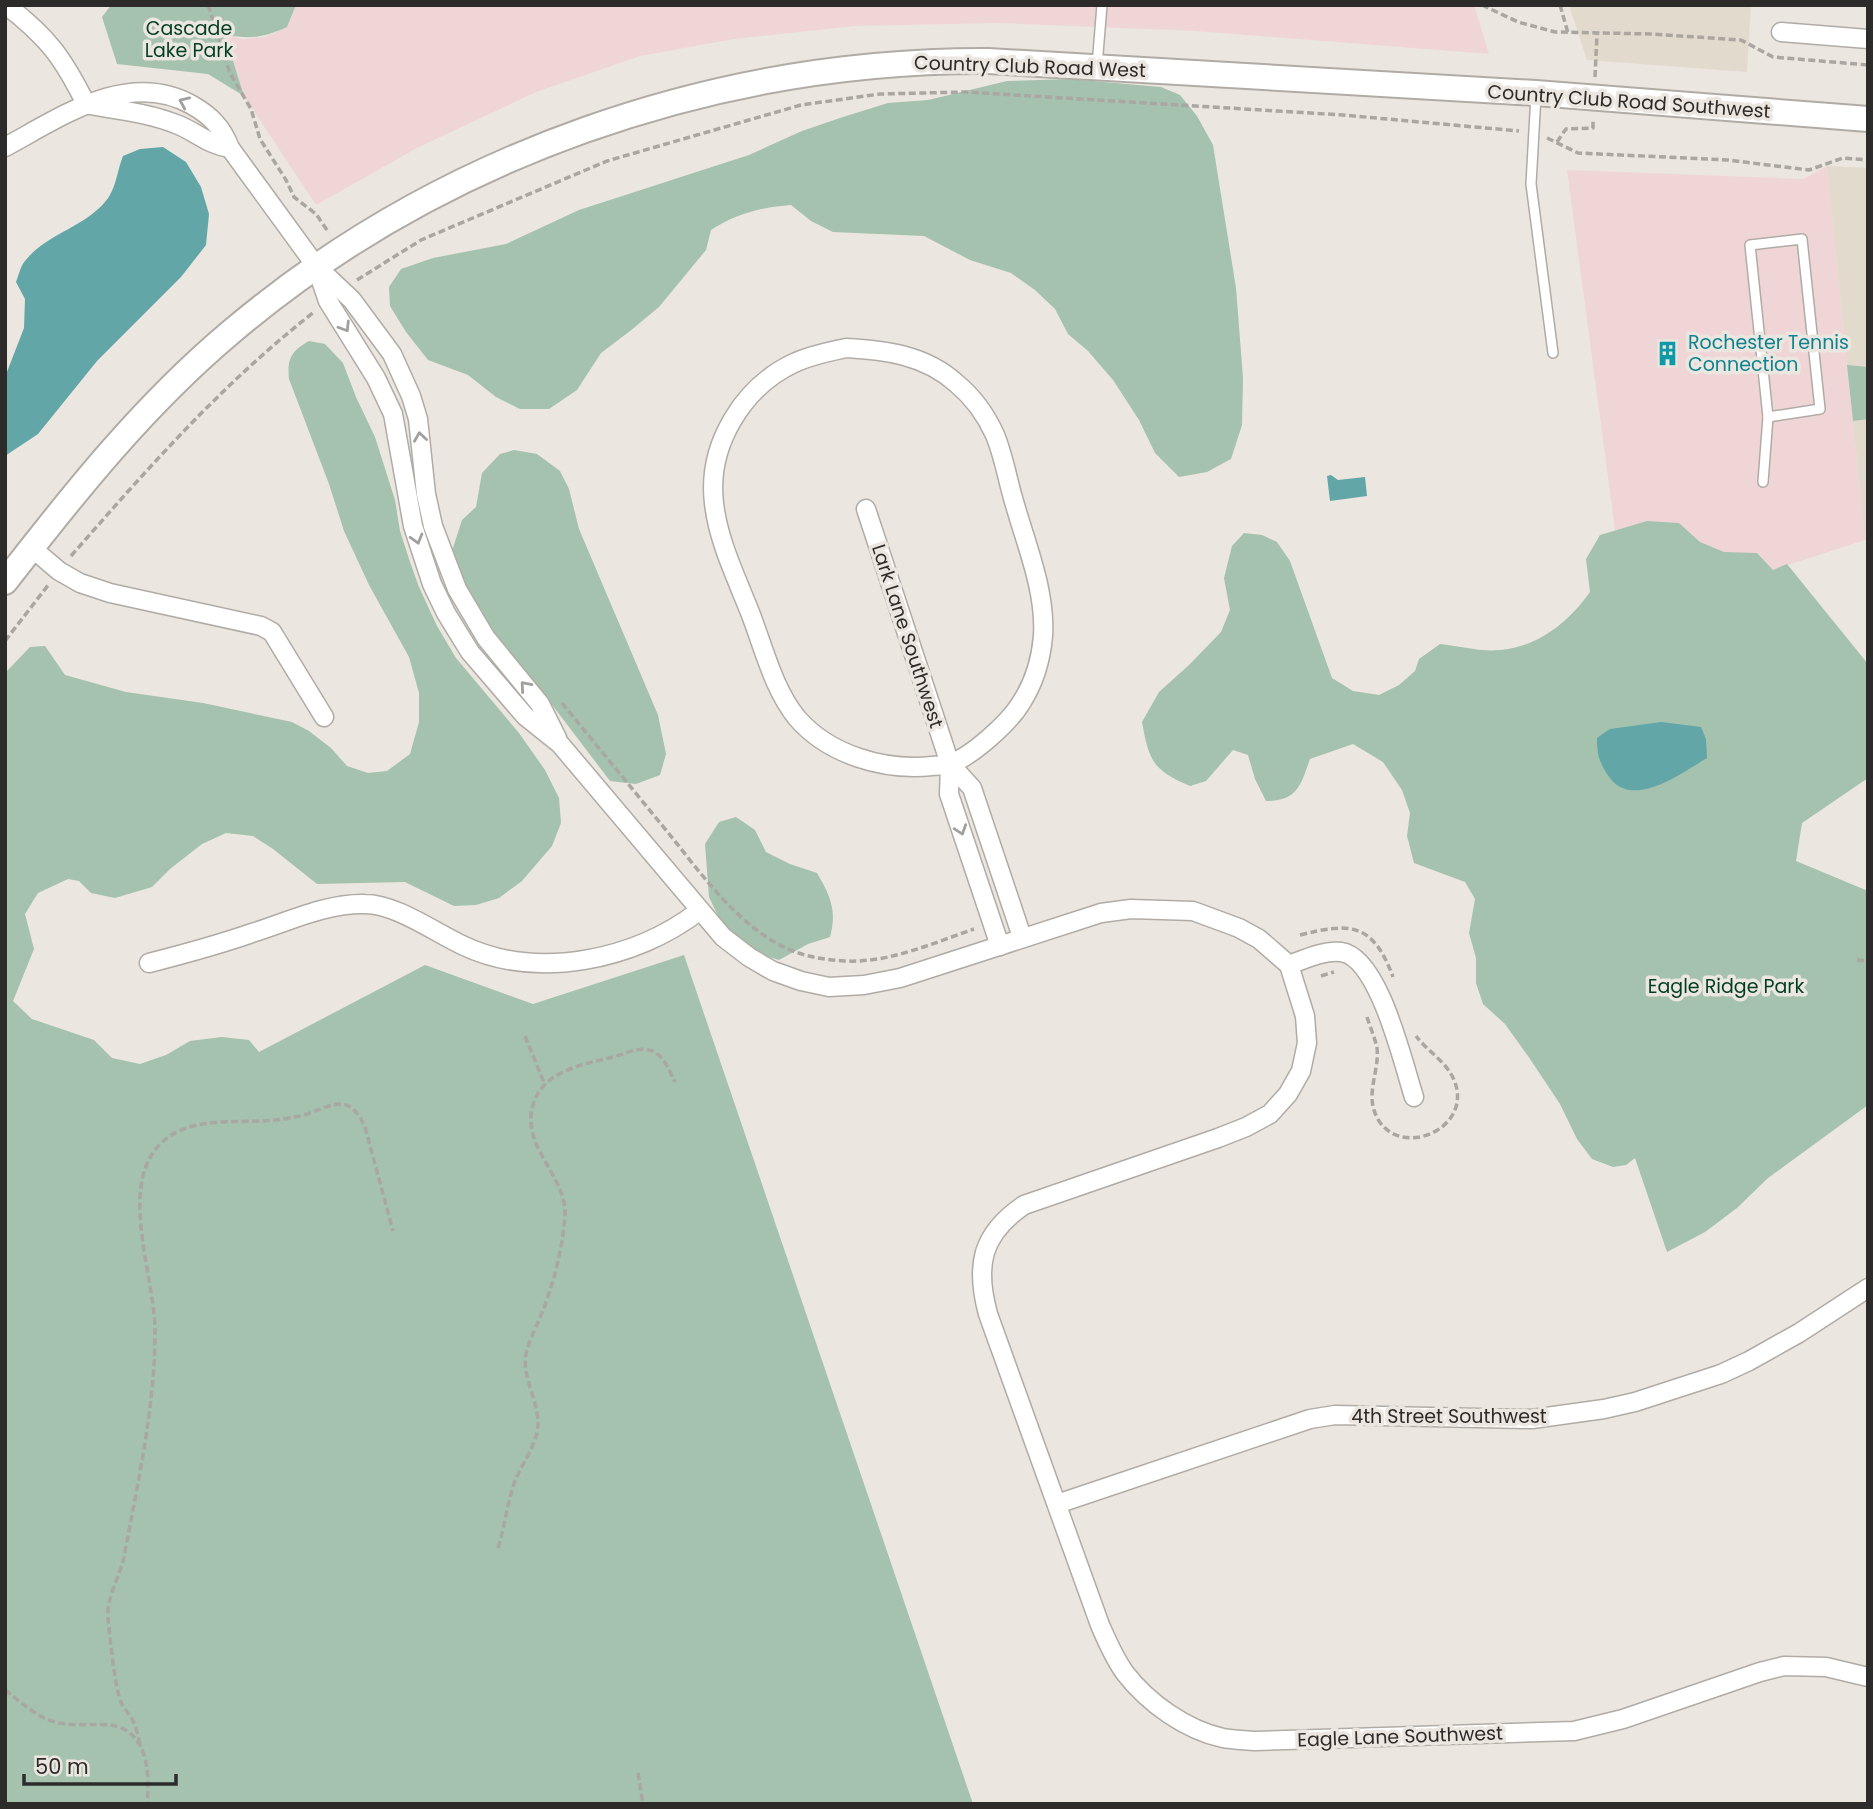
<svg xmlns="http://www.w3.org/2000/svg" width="1873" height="1809" viewBox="0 0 1873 1809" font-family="Poppins,sans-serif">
<rect width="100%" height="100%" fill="#ebe6df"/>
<g fill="#f0d5d7">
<polygon points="296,5 1474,5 1489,54 1195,31 998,23 855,26 734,39 640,56 536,92 417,148 316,205 244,96 225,35 244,39 265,37 287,27"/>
<polygon points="1827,166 1865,540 1773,570 1620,567 1567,170 1803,179"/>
</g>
<g fill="#e2dacc">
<polygon points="1569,5 1751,5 1747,72 1587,60"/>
<polygon points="1827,166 1868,168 1868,539 1865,540"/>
</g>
<g fill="#a4c2ad">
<path d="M111,5H296L287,27C262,38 252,39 225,35L244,96L208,74L117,64L102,17Z"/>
<path d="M1069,79L1161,87L1180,95L1197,116L1213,145L1236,288L1243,378L1242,425L1231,459L1207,472L1179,477L1155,453L1139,420L1113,380L1088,351L1068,334L1055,309L1035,290L1011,273L970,260L924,236L833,232L811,221L791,205C762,207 736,214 711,230L706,250L659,307L630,331L601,353L577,390L549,409H520L496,397L468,375L428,360L406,332L390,306L389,287L401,269L433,258L506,244L579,210L749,155L802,131L843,117L888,103L928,100L1007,81Z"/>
<path d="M309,341L325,344L343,363L356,397L375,437L395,500L400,531L410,562L419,587L437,626L456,658L519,733L545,770L559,798L561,823L552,846L522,881L499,898L476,905L454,906L405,882L317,884L273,849L253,836L226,833L202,844L170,869L152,887L115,898L91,893L79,881L68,879L38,893L25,914L34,949L13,1001L32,1019L94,1040L112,1058L140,1064L166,1055L190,1041L222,1037L249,1040L259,1052L425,965L533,1004L684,955L973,1804H5V673L30,647L45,646L65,675L126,692L203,703L292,722L309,731L331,748L347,766L368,773L387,771L410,754L419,722V693L409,657L369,585L344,531L329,484L289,379C287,359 291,351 309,341Z"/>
<polygon points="1847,365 1868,367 1868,419 1853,421"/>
<polygon points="514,450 537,454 560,471 569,489 579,529 658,715 666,754 660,775 636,784 610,781 534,681 500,642 469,593 452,551 462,520 476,507 482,473 500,454"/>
<path d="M1647,521L1679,523L1700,542L1724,552L1757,553L1773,570L1787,564L1868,664V778L1802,823L1796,861L1868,891V1105L1768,1178L1737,1208L1705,1232L1667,1252L1635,1158L1626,1165L1613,1167L1592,1159L1577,1139L1560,1104L1528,1056L1505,1024L1483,1004L1476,983V958L1469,933L1475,899L1465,882L1414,863L1407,836L1410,813L1402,790L1383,762L1353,744L1310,759C1301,784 1298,801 1266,801L1255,779L1248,755L1233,750L1206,781L1190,786C1152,770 1149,760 1142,722L1159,692L1189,665L1221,632L1230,610L1224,578L1232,546L1244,533L1262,535L1277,542L1290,561L1332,678L1353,691L1379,695L1399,685L1415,671L1419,659L1440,644C1459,646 1481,652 1500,650C1538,647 1569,622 1590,592L1586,559L1600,535Z"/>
<path d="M736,817L755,830L766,852L790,864L817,873C831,897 837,911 830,937L808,944L779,960L756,953L723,926L709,897L705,844L719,822Z"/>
</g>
<g fill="#62a6a8">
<path d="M163,147L186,162L201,187L209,214L206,245L181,277L97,361L38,434L5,456V377L24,328L25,299L16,282C19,275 20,267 25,261C45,235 84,227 105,202C116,190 117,171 123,156L140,149Z"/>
<polygon points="1331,475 1338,480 1365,477 1367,496 1330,501 1327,476"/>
<path d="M1661,722L1701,727L1706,739L1707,758C1680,774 1630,812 1607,774C1599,761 1597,754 1597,738L1610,729Z"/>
</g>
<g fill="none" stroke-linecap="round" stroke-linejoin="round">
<defs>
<g id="lane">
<polyline points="1097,66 1102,5"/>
<polyline points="1536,95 1531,184 1553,353"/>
<polygon points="1802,239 1820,409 1768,417 1750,245"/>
<polyline points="1763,482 1768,417"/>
</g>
<g id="street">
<path d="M6,5C48,37 63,58 86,104"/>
<polyline points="1781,32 1868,39"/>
<path d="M90,105C119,110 148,113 176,124C195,131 208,145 230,148"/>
<path d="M5,147C61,117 128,69 192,105C211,116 222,127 230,148L316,266L352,300L392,354L411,396L418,419L426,494L433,526L457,589L486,638L540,704L557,738"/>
<path d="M316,266L328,301L376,378L393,414L413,526L432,584L446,613L470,652L525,716L560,744L723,937L749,957L773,971L801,981L829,987L864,985L900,978L1101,913L1131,909L1193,911L1239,928L1259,939L1289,965L1305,1016L1307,1043L1301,1071L1288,1094L1270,1114L1246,1127L1218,1138L1024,1205C981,1234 975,1266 988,1314L1100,1625C1107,1641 1114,1658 1125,1673C1148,1703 1186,1730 1223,1738C1233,1740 1245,1740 1255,1741L1574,1731L1623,1719L1760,1672L1784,1666L1826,1667L1868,1677"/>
<path d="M846,348C885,350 925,355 956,383C973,397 986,415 995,435C1003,454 1007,477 1013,498C1025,542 1046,590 1043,636C1041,660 1034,683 1021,703C1009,723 972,756 950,764C945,766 937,765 932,766C884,771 829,755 797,718C774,690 764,649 751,615C737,579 718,541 714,503C707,445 743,387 794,363C811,355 828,352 846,348Z"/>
<polyline points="866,509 950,764 949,794 1000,946"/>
<polyline points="32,548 59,571 80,583 110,593 261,626 272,632 324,717"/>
<polyline points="950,764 972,788 1022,937"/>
<path d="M149,963C184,954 218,945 252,933C288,922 326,903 365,904C396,904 434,932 462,945C537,981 635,960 699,911"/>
<path d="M1289,965C1305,959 1324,950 1341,952C1379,957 1403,1063 1414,1097"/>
<polyline points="1057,1504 1310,1419 1335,1415 1532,1419 1604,1409 1635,1402 1721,1374 1749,1361 1799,1333 1868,1288"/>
</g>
<path id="secondary" d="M5,582C74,493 144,405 231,332C440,155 715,60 988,61L1536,93L1868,119"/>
</defs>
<use href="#lane" stroke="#b0aca5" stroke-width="12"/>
<use href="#street" stroke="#b0aca5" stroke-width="21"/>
<use href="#secondary" stroke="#b0aca5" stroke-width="28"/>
<g stroke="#aaa6a1" stroke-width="3.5" stroke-dasharray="7 3.5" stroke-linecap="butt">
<polyline points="208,5 230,73 251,109 260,139 286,180 294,197 316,214 329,233"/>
<polyline points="1482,5 1518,22 1555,32 1651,34 1741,40 1773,57 1868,65"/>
<polyline points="1560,5 1568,33"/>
<polyline points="1595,77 1597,34"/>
<polyline points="1547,138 1578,153 1728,160 1809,170 1843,158 1868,160"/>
<polyline points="1557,142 1566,129 1593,128 1593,120"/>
<polyline points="357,280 421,240 607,161 801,105 880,94 966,92 1343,115 1519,131"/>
<path d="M71,556C148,468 222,384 314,312"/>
<polyline points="5,641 49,584"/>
<path d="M562,703C598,747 634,791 670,835C703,876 739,927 788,949C806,957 826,960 845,961C890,963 933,943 974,929"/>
<path d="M1300,935C1351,922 1373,923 1393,977"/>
<polyline points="1857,960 1868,961"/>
<polyline points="1321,976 1334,972"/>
<polyline points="1867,1004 1868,1004"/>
<path d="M1367,1017C1370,1027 1375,1038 1377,1048C1380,1072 1363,1096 1379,1121C1404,1159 1474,1127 1454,1080C1446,1061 1428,1052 1416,1036"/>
<polyline points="525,1036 545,1085"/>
<path d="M498,1548C505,1526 507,1503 515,1481C521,1466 533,1449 537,1433C543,1406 521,1380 526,1354C529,1339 538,1324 543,1310C554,1283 563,1245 565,1216C567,1174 518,1146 534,1102C545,1070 585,1064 613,1057C625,1054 637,1047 649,1050C663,1053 669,1070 675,1082"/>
<path d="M5,1690C21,1702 35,1716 55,1722C73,1727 92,1723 110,1725C148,1730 150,1773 147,1804"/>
<path d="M140,1744C138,1736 136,1726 132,1719C127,1711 121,1706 119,1696C114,1677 110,1639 108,1618C106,1598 120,1576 124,1557C138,1482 155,1407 155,1331C155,1280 121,1194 155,1150C185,1111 242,1126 284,1119C293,1117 302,1116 310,1113C337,1102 351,1096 365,1127L393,1231"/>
<polyline points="638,1773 643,1804"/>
</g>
<use href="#lane" stroke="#fff" stroke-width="9"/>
<use href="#street" stroke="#fff" stroke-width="18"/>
<use href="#secondary" stroke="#fff" stroke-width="24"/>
</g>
<defs><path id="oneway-chevron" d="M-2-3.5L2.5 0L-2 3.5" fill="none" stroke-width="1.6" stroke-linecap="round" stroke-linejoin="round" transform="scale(1.75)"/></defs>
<g stroke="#a0a09f">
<use href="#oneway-chevron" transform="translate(184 102) rotate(-156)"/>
<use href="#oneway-chevron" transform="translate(345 327) rotate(58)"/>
<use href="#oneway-chevron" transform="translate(420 437) rotate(-98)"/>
<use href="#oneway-chevron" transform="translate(417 539) rotate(74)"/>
<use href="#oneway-chevron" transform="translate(525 686) rotate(-131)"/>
<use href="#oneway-chevron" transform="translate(961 830) rotate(71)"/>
</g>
<defs>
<symbol id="building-bare" viewBox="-9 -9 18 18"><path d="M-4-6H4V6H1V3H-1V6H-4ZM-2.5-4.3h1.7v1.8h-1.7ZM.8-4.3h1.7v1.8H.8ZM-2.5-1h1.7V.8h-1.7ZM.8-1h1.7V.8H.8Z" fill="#0f9aa8" stroke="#ebe6df" stroke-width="2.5" paint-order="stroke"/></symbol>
</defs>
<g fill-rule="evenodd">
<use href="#building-bare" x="1650" y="336" width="35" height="35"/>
</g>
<g text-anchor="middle" stroke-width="7" stroke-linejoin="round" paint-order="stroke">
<g font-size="19" fill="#013e20" stroke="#ebe6df">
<text x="189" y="35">Cascade<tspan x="189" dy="22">Lake Park</tspan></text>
<text x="1726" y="993">Eagle Ridge Park</text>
</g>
<g font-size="19" fill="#2d2b29" stroke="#ebe6df">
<text transform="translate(1030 66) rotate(2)" y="7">Country Club Road West</text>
<text transform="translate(1629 101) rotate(4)" y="7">Country Club Road Southwest</text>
<text transform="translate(908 636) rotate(72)" y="7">Lark Lane Southwest</text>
<text x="1449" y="1423">4th Street Southwest</text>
<text transform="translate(1400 1736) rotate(-2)" y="7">Eagle Lane Southwest</text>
</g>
<g font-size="19" fill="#0d838f" stroke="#ebe6df" text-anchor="start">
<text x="1688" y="349">Rochester Tennis<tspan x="1688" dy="22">Connection</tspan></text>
</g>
</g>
<rect width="1873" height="1809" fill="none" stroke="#2d2b29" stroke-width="14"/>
<path d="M24 1774v10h152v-10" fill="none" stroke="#2d2b29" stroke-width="3.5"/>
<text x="35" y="1774" font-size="21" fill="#2d2b29" stroke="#ebe6df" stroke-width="5" paint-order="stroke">50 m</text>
</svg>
